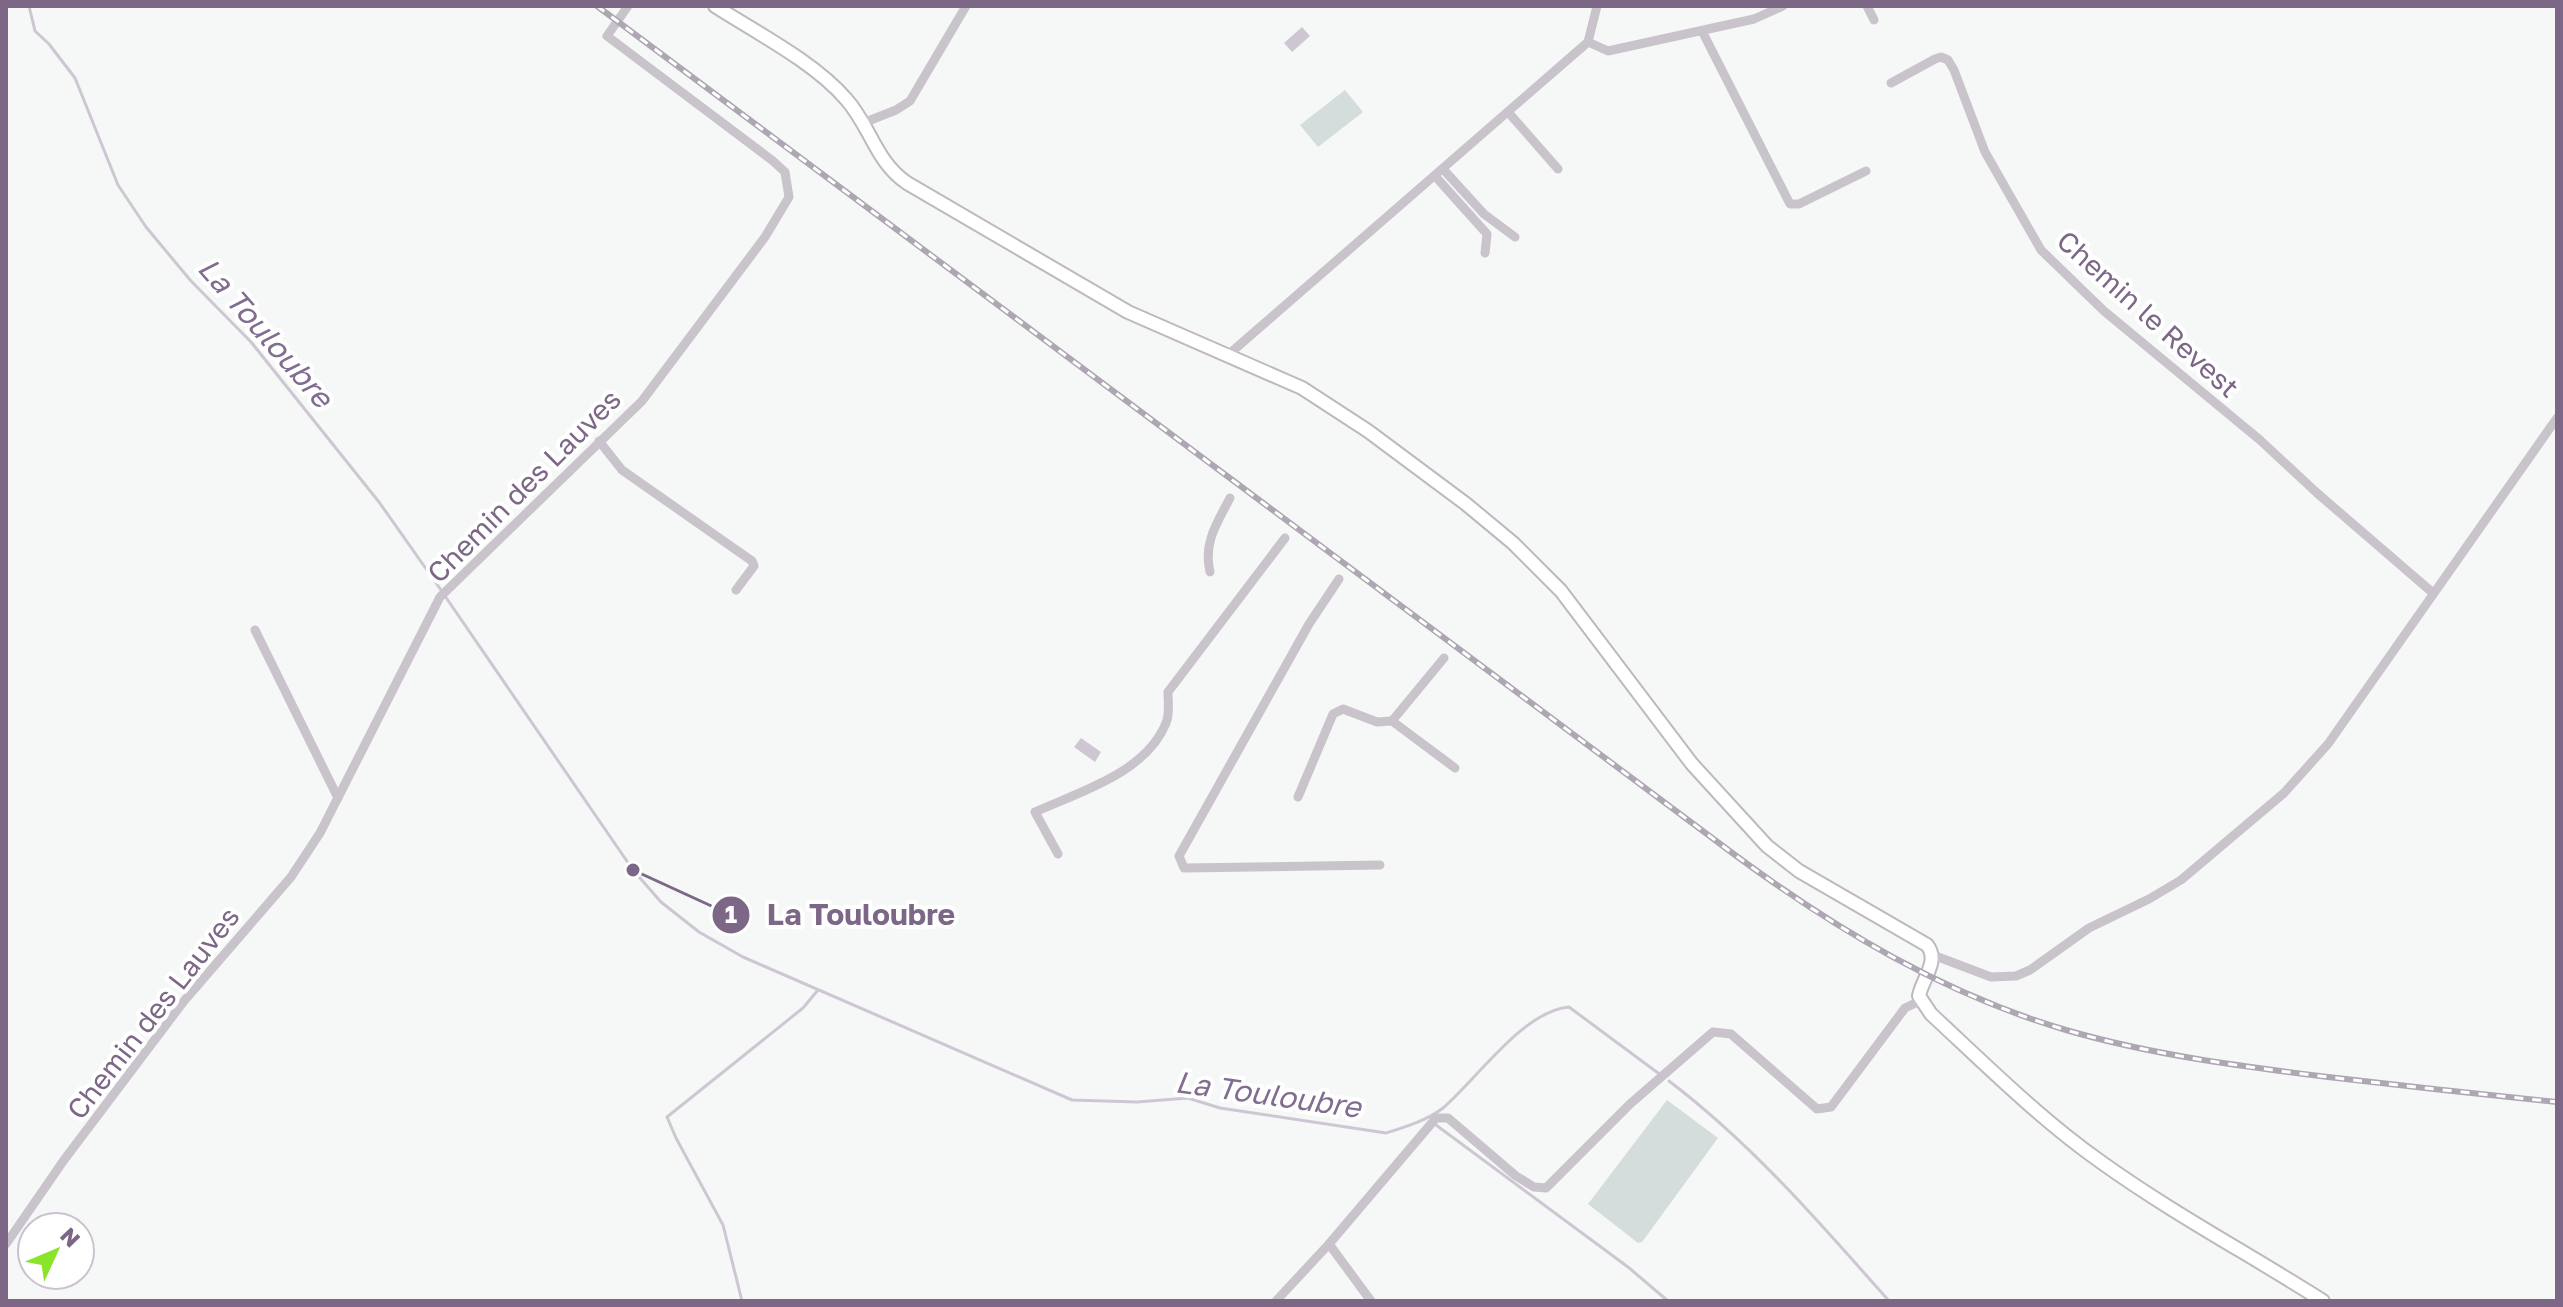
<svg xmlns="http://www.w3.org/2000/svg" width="2563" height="1307" viewBox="0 0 2563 1307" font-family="'Golos Text',sans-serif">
<rect width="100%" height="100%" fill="#f5f8f6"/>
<g fill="#d4dddc">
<polygon points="1345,90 1363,112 1318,147 1300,125"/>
<polygon points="1667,1100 1718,1138 1642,1242 1638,1243 1588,1204"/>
</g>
<g fill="#cec7d3">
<polygon points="1302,27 1310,36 1292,52 1284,43"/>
<polygon points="1081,738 1101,752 1095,762 1074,747"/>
</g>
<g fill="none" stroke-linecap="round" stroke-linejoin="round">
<g stroke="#cec7d3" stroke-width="3">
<polyline points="29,6 35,31 49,44 75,78 118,185 146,227 191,281 251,342 379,502 441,590"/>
<path d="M445,596L633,870L661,902L699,932L743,957L1072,1100L1137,1102L1188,1098L1220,1108L1386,1133C1405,1127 1428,1120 1443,1108C1477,1079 1523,1011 1569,1007L1658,1073"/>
<path d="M1669,1081C1752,1144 1820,1223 1889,1301"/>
<polyline points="1436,1125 1628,1267 1668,1301"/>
<polyline points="742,1301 723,1225 676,1138 667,1117 803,1008 818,990"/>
</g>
<defs>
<path id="secondary" d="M715,6C757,33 814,62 846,99C871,127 875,161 907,183L1128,312L1302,388L1368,431L1466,504L1513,543L1561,591L1692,764L1767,846L1799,871L1927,945C1940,961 1922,979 1919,996L1931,1014C1986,1065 2040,1119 2101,1162C2172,1213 2249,1254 2323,1301"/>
</defs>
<use href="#secondary" stroke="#bfb8c2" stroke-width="16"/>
<g stroke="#c9c4cb" stroke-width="9">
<polyline points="1867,6 1874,20"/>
<polyline points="1702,31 1790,204 1799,204 1866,171"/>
<polyline points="1588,42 1597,6"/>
<polyline points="1891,83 1935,59 1941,57 1948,60 1954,70 1985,152 2041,250 2104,311 2260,440 2317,493 2433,593"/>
<polyline points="1508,112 1558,169"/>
<polyline points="863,123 896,110 910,101 966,6"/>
<polyline points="1443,169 1484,214 1515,237"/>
<polyline points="1435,176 1487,234 1485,253"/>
<polyline points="1228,355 1588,42 1608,51 1754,19 1783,6"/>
<polyline points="599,441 622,470 752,561 754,566 736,590"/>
<path d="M1210,572C1203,543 1217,523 1230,498"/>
<polyline points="1339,579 1309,624 1179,856 1184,868 1380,865"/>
<polyline points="255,630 338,798"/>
<polyline points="1444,658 1392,721 1455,768"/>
<polyline points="1298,797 1333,714 1343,709 1377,722 1392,721"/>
<path d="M1058,854L1035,812C1079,792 1146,773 1166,723C1170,714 1168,701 1168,692L1285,538"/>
<polyline points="1933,955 1991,977 2016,976 2030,970 2089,928 2149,899 2181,880 2284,793 2328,744 2557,418"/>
<polyline points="6,1244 64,1160 184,1001 291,877 320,833 440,597 642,401 765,237 789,197 785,172 773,161 607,36 628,6"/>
<polyline points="1329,1244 1371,1301"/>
<polyline points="1276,1301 1329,1244 1436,1118 1448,1118 1516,1176 1534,1187 1546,1188 1630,1104 1713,1032 1731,1034 1817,1109 1831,1107 1905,1008 1920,1001"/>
</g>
<use href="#secondary" stroke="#fff" stroke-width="12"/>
<defs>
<path id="rail" d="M597,6L1735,855C1837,930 1944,994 2066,1030C2152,1055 2239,1066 2328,1077C2404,1086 2481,1094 2557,1102"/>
</defs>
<use href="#rail" stroke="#aea6b2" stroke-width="6"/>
<use href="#rail" stroke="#fff" stroke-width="3" stroke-dasharray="9" stroke-linecap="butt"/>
</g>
<g text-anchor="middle" stroke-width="8" stroke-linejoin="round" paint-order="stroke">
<g font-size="28" fill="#7d6787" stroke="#fff">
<text transform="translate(2148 314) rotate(42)" y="10">Chemin le Revest</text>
<text transform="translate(524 486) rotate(-45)" y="10">Chemin des Lauves</text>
<text transform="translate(153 1013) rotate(-52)" y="10">Chemin des Lauves</text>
</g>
<g font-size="30" font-style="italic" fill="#806d90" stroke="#fff">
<text transform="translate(265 333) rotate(49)" y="10">La Touloubre</text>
<text transform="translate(1268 1095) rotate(8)" y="10">La Touloubre</text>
</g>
</g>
<path fill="none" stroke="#7d6787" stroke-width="3" d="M633 870L731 915"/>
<g fill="#7d6787" stroke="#fff" stroke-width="3">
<circle cx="633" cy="870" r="8"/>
<circle cx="731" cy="915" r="20"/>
</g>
<g font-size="24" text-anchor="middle" font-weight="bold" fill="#fff">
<text x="731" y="923">1</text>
</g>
<g font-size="30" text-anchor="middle" font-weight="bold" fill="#7d6787" stroke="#fff" stroke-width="8" stroke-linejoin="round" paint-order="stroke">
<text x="861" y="925">La Touloubre</text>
</g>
<rect width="2563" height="1307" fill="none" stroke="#7d6787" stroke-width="16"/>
<g transform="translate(56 1251) rotate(46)"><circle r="38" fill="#ffffff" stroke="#cbc2cf" stroke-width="2"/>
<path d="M0-6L14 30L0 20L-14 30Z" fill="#89e42a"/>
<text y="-12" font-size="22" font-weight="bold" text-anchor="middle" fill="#7d6787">N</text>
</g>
</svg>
